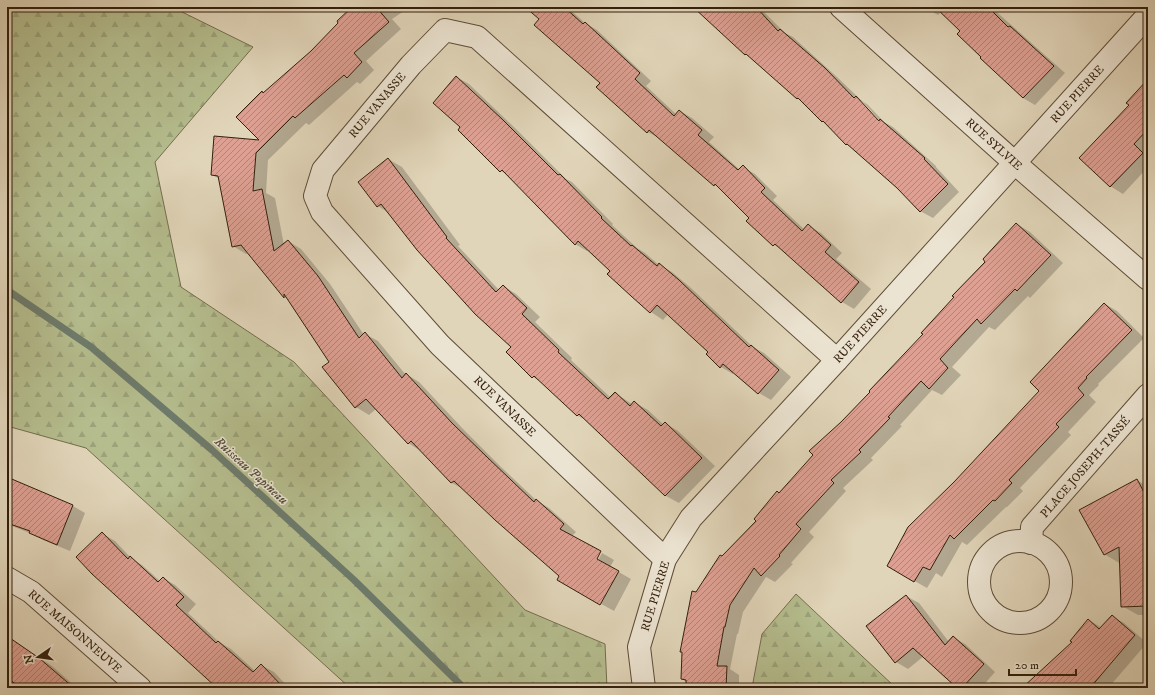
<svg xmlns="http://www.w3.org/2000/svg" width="1155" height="695" viewBox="0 0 1155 695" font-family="'IM FELL DW Pica',serif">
<defs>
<pattern id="forest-firs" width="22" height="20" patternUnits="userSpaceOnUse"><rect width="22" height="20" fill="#b5bd8e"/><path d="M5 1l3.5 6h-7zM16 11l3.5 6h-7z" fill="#9ca279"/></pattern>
<pattern id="building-hatch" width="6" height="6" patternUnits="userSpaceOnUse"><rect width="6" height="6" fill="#dda093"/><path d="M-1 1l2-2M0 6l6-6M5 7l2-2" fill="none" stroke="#b48276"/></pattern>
</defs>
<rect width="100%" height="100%" fill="#e1d5b9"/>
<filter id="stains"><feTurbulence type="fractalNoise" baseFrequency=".005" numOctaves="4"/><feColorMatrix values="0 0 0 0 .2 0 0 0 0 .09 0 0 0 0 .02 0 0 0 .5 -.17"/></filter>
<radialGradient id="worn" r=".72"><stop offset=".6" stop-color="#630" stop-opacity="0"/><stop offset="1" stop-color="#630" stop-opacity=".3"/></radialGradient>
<g fill="url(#forest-firs)" stroke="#746e4d">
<polygon points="7,7 172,7 253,47 155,162 181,287 294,362 525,610 605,644 607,688 350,688 86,448 7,426"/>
<polygon points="796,594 896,688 752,688 762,634"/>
</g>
<g fill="#0003" fill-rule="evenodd">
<polygon points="350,7 410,7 392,19 401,29 366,61 374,70 360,84 357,82 309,125 306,123 268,160 266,193 275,198 284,245 288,241 301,249 330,284 364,335 365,334 378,341 406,375 406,374 419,382 465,431 500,466 536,500 549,508 576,532 572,536 594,563 596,564 602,553 614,560 610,567 631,579 614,611 558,580 560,576 465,490 452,483 421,451 408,443 376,409 369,415 356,407 324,367 330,362 289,300 284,297 249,253 246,254 233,246 220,179 212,175 261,141 263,93 312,51 352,9"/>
<polygon points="531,7 567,7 585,23 597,30 651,81 646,86 677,115 680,111 692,118 714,137 709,142 740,170 743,167 755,174 777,196 773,200 805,230 809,226 821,233 842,253 836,259 871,289 854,309 842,302 786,252 774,245 750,218 720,188 715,185 660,138 647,132 540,19"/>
<path d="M693,7H759L785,33L793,37L837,77L861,100L868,105L884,122L893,127L936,166V167L959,192L933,218L920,211L897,187L853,148L846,144L829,125L822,121L802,101L797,98L752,58L745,54L702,13ZM859,101H862L883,124L881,125Z"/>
<polygon points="924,7 991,7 1065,73 1035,105 1023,98 982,57 961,31 941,12 938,15"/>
<polygon points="456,77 469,84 515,128 566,179 572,182 613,224 612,225 637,248 645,253 659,265 672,272 691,288 753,347 764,353 791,377 771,400 759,393 734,372 733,374 721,367 709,352 668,314 663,320 651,312 632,296 611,271 588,250 587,251 575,244 550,220 510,176 501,171 459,130 462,127"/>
<polygon points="1148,80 1148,149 1145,152 1148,154 1148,167 1123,194 1110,186 1130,105"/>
<polygon points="388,159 402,167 460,245 458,246 499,290 503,286 516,294 540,317 535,322 572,358 571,360 611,398 615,393 632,404 634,402 648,410 664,425 665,423 678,431 715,466 679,503 666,496 588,421 578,416 544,384 533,377 508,352 512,347 389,213 378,206"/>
<polygon points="1017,224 1030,232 1063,263 1030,298 1028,296 995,330 989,327 952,367 961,375 942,395 932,390 900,425 902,426 871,458 873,460 843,488 846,491 809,532 814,537 791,563 793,564 775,582 766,577 743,612 738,634 737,634 730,669 739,675 739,688 687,688 687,682 682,679 696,593 722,558 758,521 779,494 841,423 924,334 987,262"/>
<polygon points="1105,304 1117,311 1144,338 1098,384 1099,385 1089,395 1096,402 1068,432 1071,435 1020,488 1023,491 1007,507 1006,507 967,545 962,542 942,577 936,573 927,588 888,566 954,483 1041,391"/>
<polygon points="10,480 73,506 85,513 70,551 43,540 32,534 7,524 7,481"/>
<polygon points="1137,480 1148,487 1148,615 1138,615 1122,606 1121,564 1104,554"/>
<polygon points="103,534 115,541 132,559 142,565 160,581 163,578 175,585 196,604 188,613 219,642 231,649 255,671 261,665 274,672 289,688 218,688"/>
<polygon points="906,596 919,603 949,642 953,637 965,644 995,672 981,688 958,688 924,656 908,669 896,662"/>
<polygon points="1112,616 1124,623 1147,643 1109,687 1110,688 1054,688 1073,642 1089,620 1102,628"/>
<polygon points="7,636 52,666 77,688 7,687"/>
<polygon points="991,682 1029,685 1035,688 991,688"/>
</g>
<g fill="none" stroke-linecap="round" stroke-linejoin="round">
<polyline stroke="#6d7b6c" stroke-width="7" points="7,290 91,347 212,450 354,580 464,688"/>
</g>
<g fill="url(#building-hatch)" stroke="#331f0c">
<polygon points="352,7 376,7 389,22 354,53 362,62 347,78 344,75 295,118 293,116 256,153 253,191 262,189 274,251 288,240 318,276 359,338 365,332 402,378 406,373 452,423 487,457 534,502 536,499 564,524 560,529 601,551 597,559 619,571 600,605 557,580 559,576 495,520 454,481 451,483 411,441 408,444 366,399 355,408 322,367 329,362 284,294 284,298 241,245 232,247 218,176 211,175 214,136 259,140 236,117 262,91 263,93 311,51 338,23 337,21"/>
<polygon points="525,7 564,7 583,24 585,22 640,73 635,79 674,116 679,110 702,130 698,135 738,170 743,165 765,188 761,192 802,231 808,224 831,245 825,252 859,282 841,303 775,244 773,246 746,221 749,218 715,184 714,186 649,130 647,133 596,87 600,83 534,25 539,19"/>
<polygon points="693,7 756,7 778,31 780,29 825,68 854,98 856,96 879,121 880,119 925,158 924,159 948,184 920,212 897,188 847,144 846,145 823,121 822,122 798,98 797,99 746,54 745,55"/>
<polygon points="935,7 988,7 1008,27 1010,26 1054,66 1023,98 980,58 981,57 957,34 960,31"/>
<polygon points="456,76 503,120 558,175 560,174 602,217 601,218 631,246 632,245 657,266 659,263 679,280 749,347 751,345 779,370 758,394 723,364 720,368 706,354 708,352 657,305 650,313 631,296 607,274 610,271 578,241 575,245 502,170 500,172 458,130 460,127 433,103"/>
<polygon points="1148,79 1148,129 1134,144 1143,153 1110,187 1079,158 1129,105 1126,103"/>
<polygon points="388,158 447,237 446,238 496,292 503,285 527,308 522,314 559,350 558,352 608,399 615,392 630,406 634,401 661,426 665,422 702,458 665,496 579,414 577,416 534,376 532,378 506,352 511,347 475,314 417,250 381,204 377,207 358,182"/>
<polygon points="1016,223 1051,255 1017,291 1015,289 981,324 977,319 940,359 948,368 929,389 921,381 888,417 890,418 859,450 861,452 831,480 834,483 796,524 801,529 779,555 780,556 761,576 754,568 730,605 725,627 724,627 717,666 727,666 726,688 686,688 686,680 681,679 682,652 680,652 692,591 696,592 720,555 722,556 756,521 754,519 777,491 779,493 813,455 809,451 841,422 870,392 869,391 923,334 921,333 954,297 952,296 985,262 983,259"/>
<polygon points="1104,303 1132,330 1086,377 1087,378 1078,388 1084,395 1056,424 1059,427 1009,480 1012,483 995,501 993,500 954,539 950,535 930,570 923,567 914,582 887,566 908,527 954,482 1039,391 1030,382"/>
<polygon points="7,477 73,505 57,545 29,533 30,531 7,523"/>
<polygon points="1137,479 1148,500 1148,606 1121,607 1119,547 1104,555 1079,510"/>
<polygon points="102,532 128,559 130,556 158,582 163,577 184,597 176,605 216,643 218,641 253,672 261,664 284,688 217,688 92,574 76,557"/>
<polygon points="906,595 945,645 953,636 984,664 962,688 957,688 913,648 895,663 866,626"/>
<polygon points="1112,615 1135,635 1090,688 1022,688 1072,642 1070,641 1088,619 1099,629"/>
<polygon points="7,636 39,658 74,688 20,688 7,677"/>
</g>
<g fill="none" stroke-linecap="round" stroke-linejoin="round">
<defs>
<g id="minor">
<polyline points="841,7 1025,172 1148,279"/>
<circle cx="1020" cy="582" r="41"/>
<polyline points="1031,543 1032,527 1148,395"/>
<polyline points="665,559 440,345 322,212 315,196 323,170 411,65 445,30 477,37 837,360"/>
<polyline points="7,578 31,592 140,688"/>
<polyline points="644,688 639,647 665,559 691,518 837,360 1148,15"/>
</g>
</defs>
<use href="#minor" stroke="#5e4c37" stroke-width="24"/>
<use href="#minor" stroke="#ece4d2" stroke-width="22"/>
</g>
<g text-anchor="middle" stroke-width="3" stroke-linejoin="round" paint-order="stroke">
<g font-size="12" fill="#331f0c" stroke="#ece4d2">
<text transform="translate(1077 94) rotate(-48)" y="4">RUE PIERRE</text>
<text transform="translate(377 105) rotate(-50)" y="4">RUE VANASSE</text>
<text transform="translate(994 144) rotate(42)" y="4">RUE SYLVIE</text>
<text transform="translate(860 334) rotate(-48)" y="4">RUE PIERRE</text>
<text transform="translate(505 406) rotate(44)" y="4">RUE VANASSE</text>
<text transform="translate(1085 467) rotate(-49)" y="4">PLACE JOSEPH-TASSÉ</text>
<text transform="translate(655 596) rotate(-73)" y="4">RUE PIERRE</text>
<text transform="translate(75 631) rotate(41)" y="4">RUE MAISONNEUVE</text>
</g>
<g font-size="13" font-style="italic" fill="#504d3c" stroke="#ece4d2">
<text transform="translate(252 470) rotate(42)" y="5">Ruisseau Papineau</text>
</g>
</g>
<rect width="1155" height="695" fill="none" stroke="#e1d5b9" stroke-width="24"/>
<rect x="8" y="8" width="1139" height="679" fill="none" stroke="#331f0c" stroke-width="2"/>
<rect x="12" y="12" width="1131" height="671" fill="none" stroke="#331f0c"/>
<g transform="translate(38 657) rotate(257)" stroke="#ece4d2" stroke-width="3" paint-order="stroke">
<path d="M0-3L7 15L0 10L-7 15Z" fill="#331f0c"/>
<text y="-6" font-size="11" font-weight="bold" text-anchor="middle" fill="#331f0c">N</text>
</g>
<path d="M1009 669v6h67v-6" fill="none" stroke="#331f0c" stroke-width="2"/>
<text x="1015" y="669" font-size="12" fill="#331f0c" stroke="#ece4d2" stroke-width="3" paint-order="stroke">20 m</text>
<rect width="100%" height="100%" filter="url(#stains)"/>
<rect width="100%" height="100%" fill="url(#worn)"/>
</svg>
